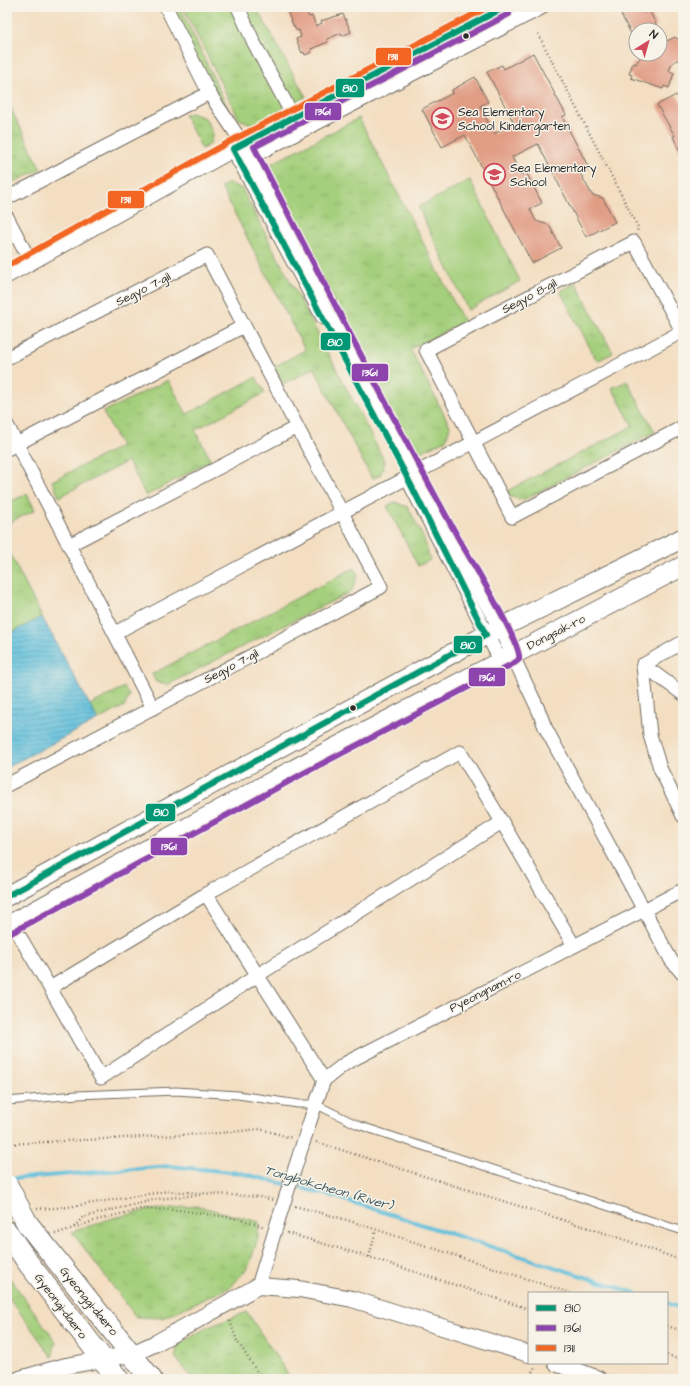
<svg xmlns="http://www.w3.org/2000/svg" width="690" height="1386" viewBox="0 0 690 1386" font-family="'Architects Daughter',sans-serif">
<defs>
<pattern id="grass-tufts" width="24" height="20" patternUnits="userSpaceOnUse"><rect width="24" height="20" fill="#a4cf7c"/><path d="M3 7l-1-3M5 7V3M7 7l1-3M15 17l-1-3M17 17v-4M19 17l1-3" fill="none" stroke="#8db26b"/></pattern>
<pattern id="water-rules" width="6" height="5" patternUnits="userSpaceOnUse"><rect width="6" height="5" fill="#5ebfdc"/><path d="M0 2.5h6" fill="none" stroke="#4e9bb3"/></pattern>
</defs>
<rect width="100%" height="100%" fill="#f7f3e8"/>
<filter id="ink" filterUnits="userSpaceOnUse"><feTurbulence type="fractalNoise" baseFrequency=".025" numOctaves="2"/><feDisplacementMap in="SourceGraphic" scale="8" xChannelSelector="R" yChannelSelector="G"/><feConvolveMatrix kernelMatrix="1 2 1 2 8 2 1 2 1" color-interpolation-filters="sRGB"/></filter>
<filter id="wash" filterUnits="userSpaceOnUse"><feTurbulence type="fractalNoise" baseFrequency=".012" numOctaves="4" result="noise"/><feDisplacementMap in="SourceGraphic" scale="16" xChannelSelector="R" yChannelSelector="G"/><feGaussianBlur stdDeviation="0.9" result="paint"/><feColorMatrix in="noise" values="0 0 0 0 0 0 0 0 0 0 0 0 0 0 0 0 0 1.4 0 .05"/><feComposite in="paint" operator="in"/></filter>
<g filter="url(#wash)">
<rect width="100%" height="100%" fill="#f3dec1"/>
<g fill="url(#grass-tufts)" stroke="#687d54">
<polygon points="161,7 180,7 238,130"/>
<polygon points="183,7 256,7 306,97 254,125 239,119"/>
<polygon points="7,101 41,169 7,185"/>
<polygon points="191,113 205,118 213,133 210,144 202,149 184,115"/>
<polygon points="359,118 464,322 410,349 450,426 446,440 420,452 409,449 268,172 271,164"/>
<polygon points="229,183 242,189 385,462 380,475 372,479 314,368 283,384 274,367 305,350 221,187"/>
<polygon points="576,283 613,353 597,361 560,291"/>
<polygon points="256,377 265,393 195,430 211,460 146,496 128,461 59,497 52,481 121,446 103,412 168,380 187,414"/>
<polygon points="627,381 655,432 523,500 511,497 507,491 633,426 612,388"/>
<polygon points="27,494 35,510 7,524 7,503"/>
<polygon points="394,502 408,507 424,539 430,560 418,566 387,506"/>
<polygon points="7,548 42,617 7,635"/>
<polygon points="354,568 358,575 352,591 167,685 156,682 152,674"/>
<polygon points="124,687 129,695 125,706 98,720 90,705"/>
<polygon points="198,1206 259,1222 258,1238 249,1266 231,1287 162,1318 136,1317 72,1232 113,1218 149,1210"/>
<polygon points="7,1274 56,1342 52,1357 7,1295"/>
<polygon points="247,1312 289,1376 289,1379 193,1379 175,1357 178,1345 206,1328"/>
</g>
<polygon fill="#a4cf7c" stroke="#687d54" points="470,180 520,281 468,310 418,207"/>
<polygon fill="url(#water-rules)" stroke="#447584" points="42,617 98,720 7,767 7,635"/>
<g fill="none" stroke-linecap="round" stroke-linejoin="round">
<g stroke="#5ebfdc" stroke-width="4">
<polyline points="10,1179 170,1166 240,1173 330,1195 635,1293"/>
<polyline points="667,1303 683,1309"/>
</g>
</g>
<g id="blocks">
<g fill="#e19c84">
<polygon points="288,7 309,7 305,9 309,17 312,16 316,26 322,23 321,21 343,14 351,32 342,36 341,33 327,39 328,42 311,49 312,52 305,55 304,52 302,53 296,39 301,37 299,30 297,31 293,25 286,9"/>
<polygon points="617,7 641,7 644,13 649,10 657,26 653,28 654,30 636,30 636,43"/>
<polygon points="682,36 683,57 672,63 669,71 674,73 669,88 664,86 663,89 631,78 632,75 629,74 633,63 636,64 642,54 660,54 660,46 663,43 675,37 677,39"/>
<polygon points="533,53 566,115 562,117 589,168 580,173 592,195 603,198 615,222 586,237 538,144 512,157 521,175 526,172 542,203 530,209 536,221 549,225 561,248 532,263 465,135 442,147 422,109 453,93 452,90 475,77 488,102 480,106 494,134 514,123 487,72 502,65 504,69"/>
<polygon points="676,95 683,104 683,157 673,137 675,136 657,105"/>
</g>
</g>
</g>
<g filter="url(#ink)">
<use href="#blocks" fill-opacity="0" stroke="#716a60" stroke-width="1"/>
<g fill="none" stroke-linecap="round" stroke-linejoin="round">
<defs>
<polyline id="service" points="7,1101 77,1095 176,1091 238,1095 298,1104 315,1104 358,1125 683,1231"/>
<g id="minor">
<polyline points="166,7 209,93"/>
<polyline points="238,7 254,43 294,118"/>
<polyline points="235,153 323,318"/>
<polyline points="7,198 209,93 243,144 414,474 500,629 538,709 545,727 671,960 683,974"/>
<polyline points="7,217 31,263"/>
<polyline points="683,333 634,242 426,350 512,517 683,427"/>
<polyline points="7,358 207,255 381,587 7,785"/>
<polyline points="7,425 153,708"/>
<polyline points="7,449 244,326"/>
<polyline points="411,486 501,662"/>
<polyline points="69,545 297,427"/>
<polyline points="115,633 683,331"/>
<polyline points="643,665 650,735 660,768 683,816"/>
<polyline points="643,665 683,694"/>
<polyline points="643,665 683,642"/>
<polyline points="502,822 574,946"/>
<polyline points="20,937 50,988 206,894 324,1080"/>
<polyline points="50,988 101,1078 258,975 502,822 460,752 206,894"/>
<polyline points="312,1115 324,1080 346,1063 683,890"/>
<polyline points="258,1286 277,1224"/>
</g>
<g id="tertiary">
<polyline points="240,161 540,7"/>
<polyline points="7,275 233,149 505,7"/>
<polyline points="556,1363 598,1379"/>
<polyline points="20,1379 66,1366 132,1354 156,1343 258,1286 299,1289 352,1299 529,1354"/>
</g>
<g id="secondary">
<polyline points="7,896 486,635 683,538"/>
<polyline points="7,926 302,765 683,566"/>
</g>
<g id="primary">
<polyline points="27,1223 151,1379"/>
<polyline points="7,1232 29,1264 118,1379"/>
</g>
</defs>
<use href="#service" stroke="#716a60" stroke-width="9"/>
<use href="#minor" stroke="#716a60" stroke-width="15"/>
<use href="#tertiary" stroke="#716a60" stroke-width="18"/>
<use href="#secondary" stroke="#716a60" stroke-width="21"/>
<use href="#primary" stroke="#716a60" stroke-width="23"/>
<g stroke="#716a60" stroke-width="2.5" stroke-dasharray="1 3" stroke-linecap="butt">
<polyline points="538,34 638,227 637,232"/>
<polyline points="316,1142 617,1237 683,1261"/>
<polyline points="7,1144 220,1133 260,1129 292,1138"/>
<polyline points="295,1206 344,1219 570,1293"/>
<polyline points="37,1209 68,1207 168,1191 261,1197 273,1200"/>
<polyline points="74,1227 83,1217 157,1199 200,1195"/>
<polyline points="287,1233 369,1257 529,1309"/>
<polyline points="55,1234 97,1220 140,1209 179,1210 240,1219 265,1227"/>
<polyline points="369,1257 376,1230"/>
<polyline points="230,1321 237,1341 262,1379"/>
<polyline points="667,1326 683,1331"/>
<polyline points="667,1355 683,1361"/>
<polyline points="528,1379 535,1367"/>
</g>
<use href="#service" stroke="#fff" stroke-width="7"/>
<use href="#minor" stroke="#fff" stroke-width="13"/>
<use href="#tertiary" stroke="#fff" stroke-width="16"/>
<use href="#secondary" stroke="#fff" stroke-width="19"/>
<use href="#primary" stroke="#fff" stroke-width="21"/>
<defs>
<polyline id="minor-bridge" points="277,1224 312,1115"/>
<polyline id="primary-bridge" points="7,1185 27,1223"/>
</defs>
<use href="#minor-bridge" stroke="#716a60" stroke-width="15" stroke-linecap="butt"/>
<use href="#primary-bridge" stroke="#716a60" stroke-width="23" stroke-linecap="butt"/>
<use href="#minor-bridge" stroke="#fff" stroke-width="13"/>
<use href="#primary-bridge" stroke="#fff" stroke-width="21"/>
<defs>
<polyline id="bus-1" points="7,896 486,635 407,477 233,149 505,7"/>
<path id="bus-2" d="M11,933L306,772L516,662L519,659C523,646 470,558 460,541C388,411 322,279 254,147L509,14"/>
<polyline id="bus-3" points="7,266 229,142 488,7"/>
</defs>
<use href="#bus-1" stroke="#f7f3e8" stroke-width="9"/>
<use href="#bus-2" stroke="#f7f3e8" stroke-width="9"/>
<use href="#bus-3" stroke="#f7f3e8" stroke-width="9"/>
<use href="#bus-1" stroke="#009775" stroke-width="6"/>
<use href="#bus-2" stroke="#8e44ad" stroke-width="6"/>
<use href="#bus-3" stroke="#f26522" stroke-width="6"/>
</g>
</g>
<defs>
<symbol id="school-ring" viewBox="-11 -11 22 22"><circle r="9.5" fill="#f7f3e8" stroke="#d1495b" stroke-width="1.5"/><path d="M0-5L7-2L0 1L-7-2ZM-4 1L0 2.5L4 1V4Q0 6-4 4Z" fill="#d1495b"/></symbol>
</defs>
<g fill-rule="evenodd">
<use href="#school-ring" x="430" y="106" width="25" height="25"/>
<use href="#school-ring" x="482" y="162" width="25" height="25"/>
</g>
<g fill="#2b2b2b" stroke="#f7f3e8" stroke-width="1.5">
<circle cx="466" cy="36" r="3.5"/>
<circle cx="353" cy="708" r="3.5"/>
</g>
<g text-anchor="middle" stroke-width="3" stroke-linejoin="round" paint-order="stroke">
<g font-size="12" fill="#2b2b2b" stroke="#f7f3e8" text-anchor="start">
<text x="458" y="116">Sea Elementary<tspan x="458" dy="14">School Kindergarten</tspan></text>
<text x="510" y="172">Sea Elementary<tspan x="510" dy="14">School</tspan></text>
</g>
<g font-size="12" fill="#2b2b2b" stroke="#f7f3e8">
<text transform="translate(143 289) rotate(-27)" y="4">Segyo 7-gil</text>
<text transform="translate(529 296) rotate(-28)" y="4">Segyo 8-gil</text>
<text transform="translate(556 632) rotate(-27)" y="4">Dongsak-ro</text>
<text transform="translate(231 666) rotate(-28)" y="4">Segyo 7-gil</text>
<text transform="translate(485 991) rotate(-27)" y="4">Pyeongnam-ro</text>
<text transform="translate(89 1301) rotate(51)" y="4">Gyeonggi-daero</text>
<text transform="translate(61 1306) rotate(53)" y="4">Gyeongi-daero</text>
</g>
<g font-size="13" font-style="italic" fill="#3a5760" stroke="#f7f3e8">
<text transform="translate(329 1187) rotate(16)" y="5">Tongbokcheon (River)</text>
</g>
</g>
<g stroke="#f7f3e8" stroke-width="1.5">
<rect x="375" y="47" width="37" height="19" rx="4" fill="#f26522"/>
<rect x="335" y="78" width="30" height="20" rx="4" fill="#009775"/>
<rect x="304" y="102" width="38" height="19" rx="4" fill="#8e44ad"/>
<rect x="107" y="190" width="38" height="19" rx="4" fill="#f26522"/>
<rect x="320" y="332" width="31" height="19" rx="4" fill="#009775"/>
<rect x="351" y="363" width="38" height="19" rx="4" fill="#8e44ad"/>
<rect x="453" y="635" width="30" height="19" rx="4" fill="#009775"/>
<rect x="468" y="667" width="38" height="20" rx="4" fill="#8e44ad"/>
<rect x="145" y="803" width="31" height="19" rx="4" fill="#009775"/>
<rect x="150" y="837" width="38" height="19" rx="4" fill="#8e44ad"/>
</g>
<g font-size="11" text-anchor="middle" font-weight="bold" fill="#fff">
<text x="393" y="60">1311</text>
<text x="350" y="92">810</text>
<text x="323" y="115">1361</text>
<text x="126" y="203">1311</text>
<text x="335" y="346">810</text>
<text x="370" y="376">1361</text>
<text x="468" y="649">810</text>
<text x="487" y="681">1361</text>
<text x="161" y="816">810</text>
<text x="169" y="850">1361</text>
</g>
<rect width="690" height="1386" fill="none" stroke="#f7f3e8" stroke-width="24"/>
<rect x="528" y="1292" width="140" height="72" fill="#f7f3e8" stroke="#a5a39c"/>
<rect x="536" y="1305" width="20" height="6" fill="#009775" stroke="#a5a39c"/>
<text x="564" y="1312" font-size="12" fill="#2b2b2b">810</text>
<rect x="536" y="1325" width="20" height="6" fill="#8e44ad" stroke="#a5a39c"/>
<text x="564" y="1332" font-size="12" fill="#2b2b2b">1361</text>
<rect x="536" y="1345" width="20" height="6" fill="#f26522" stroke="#a5a39c"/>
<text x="564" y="1352" font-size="12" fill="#2b2b2b">1311</text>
<g transform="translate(648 42) rotate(37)"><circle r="19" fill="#f7f3e8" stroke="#a5a39c"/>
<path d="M0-3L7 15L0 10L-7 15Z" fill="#d1495b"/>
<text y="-6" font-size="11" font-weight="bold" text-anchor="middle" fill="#2b2b2b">N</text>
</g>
</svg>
